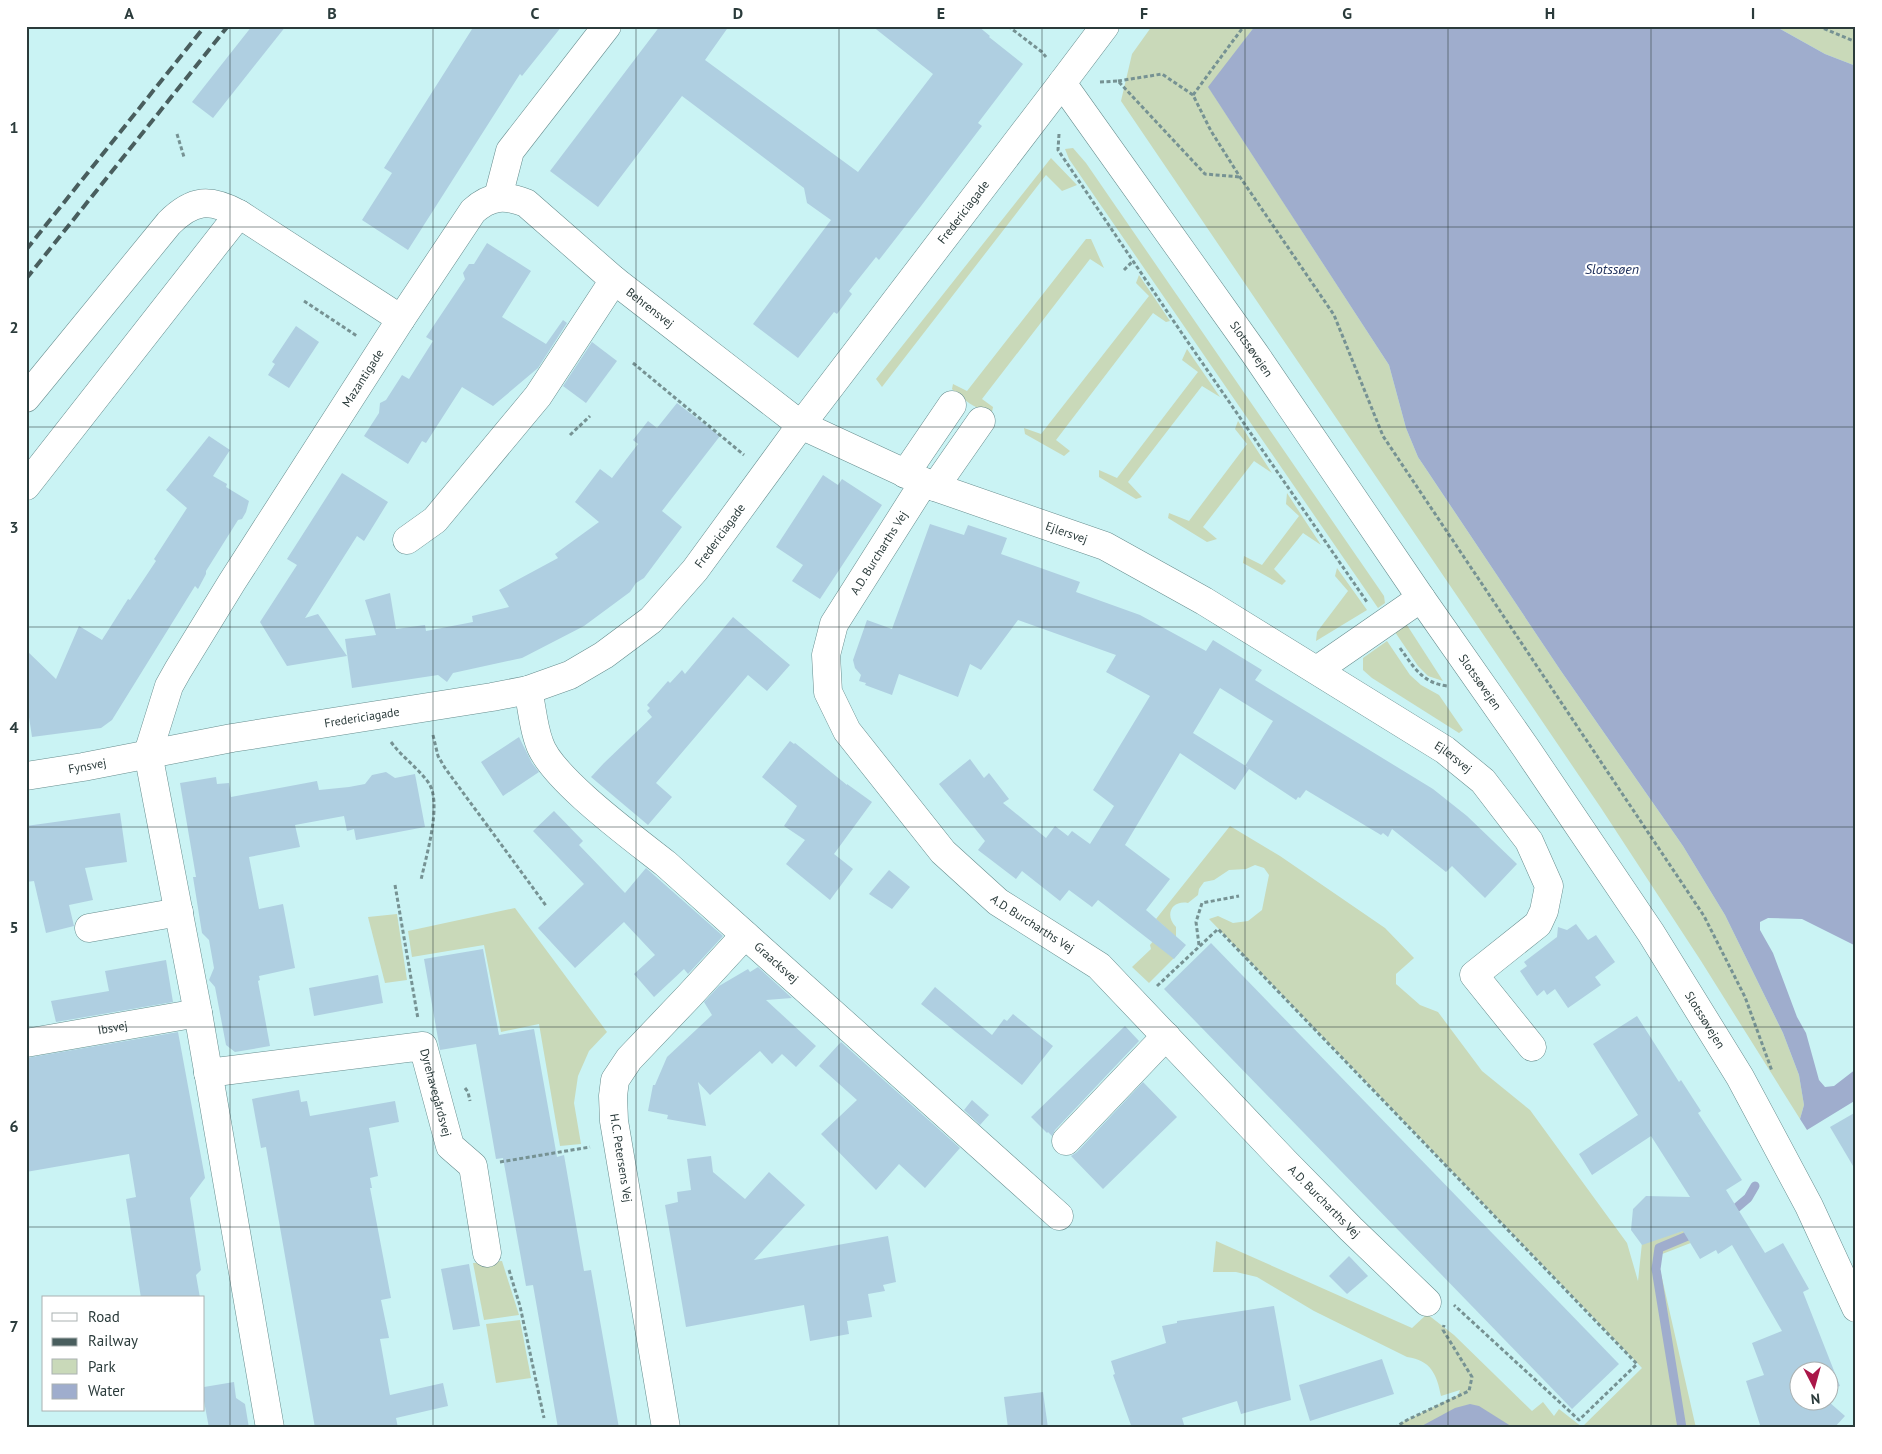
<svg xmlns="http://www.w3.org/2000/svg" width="1882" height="1454" viewBox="0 0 1882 1454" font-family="'PT Sans',sans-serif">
<rect width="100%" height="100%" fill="#caf3f4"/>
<g fill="#c9d9b9">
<polygon points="1152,26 1255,26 1209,88 1389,365 1406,428 1418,457 1561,671 1683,846 1725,915 1783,1033 1799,1075 1804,1105 1800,1119 1701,961 1601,808 1121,101 1132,54"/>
<polygon points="1775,26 1856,26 1856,66 1825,54"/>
<polygon points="1073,148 1086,163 1384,596 1385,603 1378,608 1069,159 1065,149"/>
<polygon points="1051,158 1077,185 1062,191 1046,175 882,387 876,379"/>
<path d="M1086,239H1091L1104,268L1090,259L982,399L993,407L992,412C981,413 959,397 952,389L953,384L967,391Z"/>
<polygon points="1139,275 1170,321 1166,322 1153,313 1056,440 1070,451 1064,456 1025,434 1024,428 1041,434 1149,296 1136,283"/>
<polygon points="1187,349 1220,397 1202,386 1128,482 1142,497 1136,499 1099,477 1099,470 1117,478 1198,372 1182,360"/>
<polygon points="1238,421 1272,473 1254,461 1203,527 1217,539 1207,542 1168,518 1169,513 1189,521 1247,444 1235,429"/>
<polygon points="1287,493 1321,545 1303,533 1274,569 1286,581 1282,585 1243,563 1244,556 1262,565 1299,516 1286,504"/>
<polygon points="1337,568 1367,610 1316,641 1317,632 1348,591 1335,576"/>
<polygon points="1405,622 1443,681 1428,676 1418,666 1395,632"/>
<polygon points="1387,641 1410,675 1421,685 1439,695 1463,730 1459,733 1372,678 1363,670 1363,658"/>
<path d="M1230,826L1280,856L1385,928L1414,958L1396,974V984L1420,1005L1438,1012L1482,1071L1530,1110L1627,1243L1638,1281L1642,1243L1689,1229L1701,1239L1657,1256L1696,1428H1395L1403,1422L1458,1395L1460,1390L1441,1396C1437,1375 1431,1360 1407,1357L1314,1311L1257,1277L1236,1272H1213L1216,1241L1412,1328L1427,1314L1454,1335L1532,1411L1543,1402L1554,1416L1559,1409L1582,1427L1642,1368L1209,919L1218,916L1233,923L1248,921L1262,910L1269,875L1264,868L1255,865L1246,869L1229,870L1214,880L1204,882L1199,889L1198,895L1188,903C1172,900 1164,915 1176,927V938L1179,953L1149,983L1132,967L1151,949L1150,945L1165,927L1156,919Z"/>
<polygon points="515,908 607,1032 589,1051 578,1076 574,1103 581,1144 560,1146 539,1024 501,1032 484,945 412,957 408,931"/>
<polygon points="397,914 407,980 385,983 368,917"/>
<polygon points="502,1261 519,1315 484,1320 473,1263"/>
<polygon points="520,1320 531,1378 496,1383 486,1324"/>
</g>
<g fill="#9fadcd">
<polygon points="1255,26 1775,26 1825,54 1856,66 1856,946 1802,919 1768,918 1760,922 1760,930 1773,953 1797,1017 1806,1033 1819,1080 1825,1087 1834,1086 1856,1069 1856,1100 1807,1130 1800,1119 1804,1105 1799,1075 1783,1033 1725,915 1683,846 1561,671 1418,457 1406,428 1389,365 1208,87"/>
<polygon points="1470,1404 1479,1406 1514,1428 1418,1428 1455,1408"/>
</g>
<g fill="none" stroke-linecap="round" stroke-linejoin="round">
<g stroke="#9fadcd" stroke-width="9">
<polyline points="1728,1215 1748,1198 1755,1186"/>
<polyline points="1682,1428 1656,1269 1659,1248 1697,1232"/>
</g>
</g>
<g fill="#afcfe1" fill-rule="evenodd">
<polygon points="252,26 286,26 213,118 192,102"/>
<polygon points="474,26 562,26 522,76 520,74 408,250 362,220 392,173 384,168"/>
<polygon points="660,26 729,26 705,60 858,172 933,74 872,26 978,26 990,36 989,37 1023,64 978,123 982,126 921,206 879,260 876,257 849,291 852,294 837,314 834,312 798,358 753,324 831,220 807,203 804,188 682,96 598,207 550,171"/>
<polygon points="487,243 531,271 502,317 546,344 563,320 567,323 538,368 493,406 462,387 426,443 422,441 408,464 364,436 379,413 380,403 386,400 402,375 409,379 433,341 426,337 465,279 463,273 469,264 474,264"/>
<polygon points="296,326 319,342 289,388 268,375 275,364 272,362"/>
<polygon points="592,342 617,361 586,403 563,386"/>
<polygon points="677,403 720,436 662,511 682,527 644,578 636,583 630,592 584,626 522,658 453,673 447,682 438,675 352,688 345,639 376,635 365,600 390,593 396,629 425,625 426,631 473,622 472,616 509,607 499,590 558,558 555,554 599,522 575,502 600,469 612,478 638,444 633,440 648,421 657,428"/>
<polygon points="209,436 230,450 213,476 227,484 226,487 249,501 246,512 242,519 238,520 206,571 206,574 198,589 195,586 112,720 101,728 32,737 26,697 26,650 56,679 79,626 102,640 128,599 130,600 156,561 154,559 187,508 166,490"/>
<polygon points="342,473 388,502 364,541 357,536 305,618 318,614 347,656 287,666 260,622 297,565 287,559"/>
<polygon points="823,475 838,485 842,479 882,505 820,599 792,581 803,565 776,547"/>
<path d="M930,524L964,535L968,525L1007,538L1001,554L1080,582L1076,592L1140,615L1206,651L1213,640L1262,670L1255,680L1433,789L1467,816L1517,864L1485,898L1452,866L1446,872L1392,829L1388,837L1383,833L1381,835L1306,790L1300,798L1298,797L1296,800L1249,769L1235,790L1180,753L1125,845L1170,879L1146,910L1186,945L1174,959L1098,900L1092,907L1069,890L1060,901L1022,871L1016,879L978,850L985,841L939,784L970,759L984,778L989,773L1009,799L1003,803L1046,838L1055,826L1068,836L1072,831L1090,844L1114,806L1093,790L1150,696L1106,672L1116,655L1018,620L981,670L970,664L958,697L899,674L892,695L865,685L866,683L859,681L861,675L855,668L853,660L867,620L892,629ZM1220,688L1273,721L1245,766L1249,768L1193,733Z"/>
<polygon points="733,617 790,665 767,691 748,675 656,783 672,797 648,825 591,777 604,763 652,717 647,711 650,708 647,705 668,681 670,683 682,670 685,674"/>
<polygon points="519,737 532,763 539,772 503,796 481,762"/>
<polygon points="790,741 794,744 795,743 847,785 847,784 872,802 834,854 853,869 830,900 786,864 805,840 784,826 797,806 762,777"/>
<polygon points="386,772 395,778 415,774 425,827 356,840 354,829 347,831 344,816 295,825 300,847 249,857 259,909 283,904 295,968 259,976 260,980 258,981 270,1046 235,1052 226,1045 215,987 209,980 214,968 209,940 202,933 193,877 196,877 180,783 216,777 217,784 229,783 231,797 317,781 319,790 349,787 365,784 372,775"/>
<polygon points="554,811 583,841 579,845 625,893 646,868 723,936 688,974 684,969 654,997 634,974 655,955 624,922 575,968 538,928 584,884 533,831"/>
<polygon points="120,813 127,862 85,868 93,900 69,905 74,926 46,933 34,881 26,882 26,826"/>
<polygon points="889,870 910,887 892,909 869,894"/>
<polygon points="1576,924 1588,940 1596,935 1615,962 1595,977 1601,985 1568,1008 1555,989 1547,995 1544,990 1537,996 1520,971 1527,966 1524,962 1557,937 1558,927 1567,930"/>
<polygon points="1211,943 1619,1364 1572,1409 1164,989"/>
<polygon points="483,949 499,1035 534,1029 557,1157 564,1155 584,1271 591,1270 619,1428 558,1428 533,1285 526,1286 503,1158 496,1159 476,1044 440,1050 424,959"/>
<polygon points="166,960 173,1002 56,1022 51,1001 109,991 105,971"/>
<polygon points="758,967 792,998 766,1000 816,1046 796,1067 782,1054 772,1064 760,1051 710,1095 698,1082 706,1126 667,1119 668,1115 648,1111 653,1085 655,1085 667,1057 712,1015 704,1002 719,986 748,969 750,972"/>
<polygon points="378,975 383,1003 314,1016 309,988"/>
<polygon points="935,987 992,1035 1004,1019 1007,1021 1013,1014 1053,1046 1022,1085 921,1004"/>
<polygon points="1637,1016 1679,1082 1681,1080 1701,1111 1698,1113 1742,1180 1726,1190 1765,1253 1783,1243 1809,1289 1803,1292 1840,1386 1830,1389 1830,1372 1800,1372 1800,1402 1829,1402 1845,1416 1834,1428 1761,1428 1746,1381 1764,1375 1752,1343 1782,1331 1732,1245 1718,1254 1716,1250 1700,1259 1683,1231 1642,1245 1631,1230 1633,1209 1646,1196 1690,1197 1651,1136 1592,1175 1579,1154 1638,1115 1593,1044"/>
<polygon points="1125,1026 1139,1041 1055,1130 1052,1136 1048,1132 1047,1133 1031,1117"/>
<polygon points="178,1032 205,1178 190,1198 201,1270 196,1275 200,1298 141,1298 126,1199 136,1197 129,1154 26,1172 26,1058"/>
<polygon points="841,1042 960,1148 925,1188 899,1164 876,1190 821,1134 857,1100 819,1066"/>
<polygon points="1143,1082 1177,1117 1103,1189 1071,1156 1077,1152"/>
<polygon points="299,1090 301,1102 307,1101 310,1116 395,1101 399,1122 369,1128 378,1176 370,1178 372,1188 370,1188 391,1298 381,1300 389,1338 380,1339 390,1395 443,1383 448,1406 396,1418 398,1428 315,1428 266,1147 261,1148 252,1099"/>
<polygon points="972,1100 989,1115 980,1125 964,1110"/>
<polygon points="1856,1112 1856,1171 1830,1127"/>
<polygon points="711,1156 713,1172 745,1199 769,1172 805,1205 754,1260 888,1236 896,1282 883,1285 885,1291 868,1294 872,1317 847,1321 849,1334 810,1341 804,1305 686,1327 665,1205 678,1202 677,1192 691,1190 687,1159"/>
<polygon points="1349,1256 1368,1276 1347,1294 1329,1276"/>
<polygon points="469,1264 480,1326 453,1330 441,1269"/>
<polygon points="1274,1306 1291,1400 1241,1414 1237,1401 1182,1418 1185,1428 1132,1428 1113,1375 1115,1374 1111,1361 1166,1343 1162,1326 1177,1323 1177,1321"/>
<polygon points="1382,1359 1394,1394 1310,1421 1299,1385"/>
<polygon points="234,1382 236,1398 245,1404 249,1428 209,1428 204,1401 204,1387"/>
<polygon points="1043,1392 1048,1428 1008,1428 1004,1397"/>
</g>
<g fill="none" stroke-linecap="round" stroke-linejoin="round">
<defs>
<g id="minor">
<polyline points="498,197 510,151 607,26"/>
<path d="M26,398L169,223C193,199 210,198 239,214L401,319"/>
<polyline points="905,474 952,405"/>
<path id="s1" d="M924,482L834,624L826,655L828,692L847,731L943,852L998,902L1099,966L1285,1162L1351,1229L1427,1302"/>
<polyline points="26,486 239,214"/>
<polyline points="935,487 981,421"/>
<polyline points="407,540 435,520 538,396 614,280"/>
<polyline points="1317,670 1421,598"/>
<path id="s2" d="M528,690C532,707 533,726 539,742C549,777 636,840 666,864L1059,1216"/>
<path id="s3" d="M26,776L83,767L232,738L492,697L528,690L570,675L604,655L651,620L695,570L801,425L1062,83"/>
<polyline points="89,928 179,912"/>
<path id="s4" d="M26,1043L198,1013"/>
<path id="s5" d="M208,1073L423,1046L450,1146L473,1166L487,1253"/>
<polyline points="1066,1141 1166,1036"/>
<path id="s6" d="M270,1428L198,1013L148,753L169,686L178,670L232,582L401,319L473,211C491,195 505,195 526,203L614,280L801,425L935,487L1105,546L1204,601L1445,750L1483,781L1529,841L1549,886L1544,911L1538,924L1474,975L1532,1047"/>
<polyline points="666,1428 614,1121 613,1096 615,1080 629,1059 689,996 745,935"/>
</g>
<g id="major">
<path id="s7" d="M1105,26L1062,83L1255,354L1421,598L1526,748L1651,933L1740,1077L1809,1206L1856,1308"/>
</g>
</defs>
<use href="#minor" stroke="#678d8e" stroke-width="29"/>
<use href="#major" stroke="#678d8e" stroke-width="29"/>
<g stroke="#769293" stroke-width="3" stroke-dasharray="4 2.5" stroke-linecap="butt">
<polyline points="1008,26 1042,52 1046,57"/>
<polyline points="1818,26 1856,42"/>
<polyline points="1118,81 1162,74 1193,95 1211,131 1240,177 1334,315 1383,436 1704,916 1745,997 1772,1071"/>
<polyline points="1100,82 1118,81 1205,174 1240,177"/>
<polyline points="1193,95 1244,26"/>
<polyline points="177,134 184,157"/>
<polyline points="1059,134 1058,150 1181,332 1367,602"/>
<polyline points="1124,270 1133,261"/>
<polyline points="304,301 357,336"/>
<polyline points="633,363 744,455"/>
<polyline points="570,435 590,416"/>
<path d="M1400,648C1413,666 1422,683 1447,686"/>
<polyline points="433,735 438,756 445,768 547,907"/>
<path d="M391,742C402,757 417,767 428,782C443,802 426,856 421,880"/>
<polyline points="395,885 418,1019"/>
<polyline points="1199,945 1196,922 1202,903 1239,896"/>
<polyline points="1157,986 1218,929 1637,1364 1579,1420 1454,1305"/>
<polyline points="465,1088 468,1092 470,1101"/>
<polyline points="500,1162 590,1147"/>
<polyline points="509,1270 520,1306 544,1418"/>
<polyline points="1394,1428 1407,1420 1469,1391 1472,1377 1443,1330 1444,1325"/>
</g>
<use href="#minor" stroke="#fff" stroke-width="28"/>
<use href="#major" stroke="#fff" stroke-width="28"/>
<g stroke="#495e5e" stroke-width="4" stroke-dasharray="10 5" stroke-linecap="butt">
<polyline points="26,250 205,26"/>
<polyline points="26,279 228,26"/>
</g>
</g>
<path fill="none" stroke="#2b3b3b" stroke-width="1" stroke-opacity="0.55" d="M230,26V1428M433,26V1428M636,26V1428M839,26V1428M1042,26V1428M1245,26V1428M1448,26V1428M1651,26V1428M26,227H1856M26,427H1856M26,627H1856M26,827H1856M26,1027H1856M26,1227H1856"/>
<g text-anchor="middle" stroke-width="4" stroke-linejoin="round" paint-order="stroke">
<g font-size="12" fill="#2b3b3b" stroke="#fff">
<text dy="4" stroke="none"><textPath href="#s3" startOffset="1166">Fredericiagade</textPath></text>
<text dy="4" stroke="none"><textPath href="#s6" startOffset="1540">Behrensvej</textPath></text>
<text dy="4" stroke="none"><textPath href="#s7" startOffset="398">Slotssøvejen</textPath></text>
<text dy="4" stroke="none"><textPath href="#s6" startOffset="1120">Mazantigade</textPath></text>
<text dy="4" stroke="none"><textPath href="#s6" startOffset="2018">Ejlersvej</textPath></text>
<text dy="4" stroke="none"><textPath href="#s3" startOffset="761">Fredericiagade</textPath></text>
<text transform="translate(879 553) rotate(-58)" y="4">A.D. Burcharths Vej</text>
<text dy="4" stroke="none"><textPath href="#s7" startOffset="802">Slotssøvejen</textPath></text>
<text dy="4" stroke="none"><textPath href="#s3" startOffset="341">Fredericiagade</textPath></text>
<text dy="4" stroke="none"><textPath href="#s6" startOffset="2466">Ejlersvej</textPath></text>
<text dy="4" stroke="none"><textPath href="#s3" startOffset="62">Fynsvej</textPath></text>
<text dy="4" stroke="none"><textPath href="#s1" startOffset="550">A.D. Burcharths Vej</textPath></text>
<text dy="4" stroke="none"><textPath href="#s2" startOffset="379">Graacksvej</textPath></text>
<text dy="4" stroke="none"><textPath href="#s7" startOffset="1208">Slotssøvejen</textPath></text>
<text dy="4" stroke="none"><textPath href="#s4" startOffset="88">Ibsvej</textPath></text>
<text dy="4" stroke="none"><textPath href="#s5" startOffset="265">Dyrehavegårdsvej</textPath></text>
<text transform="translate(621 1158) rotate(81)" y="4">H.C. Petersens Vej</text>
<text dy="4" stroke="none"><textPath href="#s1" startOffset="955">A.D. Burcharths Vej</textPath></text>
</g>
<g font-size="14" font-style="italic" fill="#22335e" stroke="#fff">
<text x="1612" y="274">Slotssøen</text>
</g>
</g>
<rect width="1882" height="1454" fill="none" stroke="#ffffff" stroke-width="55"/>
<rect x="42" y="1296" width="162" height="115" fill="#ffffff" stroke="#aab1b1"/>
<rect x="52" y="1313" width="25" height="8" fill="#ffffff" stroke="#aab1b1"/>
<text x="88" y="1322" font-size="15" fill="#2b3b3b">Road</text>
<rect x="52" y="1338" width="25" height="8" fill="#495e5e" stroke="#aab1b1"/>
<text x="88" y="1346" font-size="15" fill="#2b3b3b">Railway</text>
<rect x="52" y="1359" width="25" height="15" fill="#c9d9b9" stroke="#aab1b1"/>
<text x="88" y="1372" font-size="15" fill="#2b3b3b">Park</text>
<rect x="52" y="1384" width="25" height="15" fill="#9fadcd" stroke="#aab1b1"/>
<text x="88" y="1396" font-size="15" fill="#2b3b3b">Water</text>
<g transform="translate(1814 1386) rotate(174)"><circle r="24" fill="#ffffff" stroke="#aab1b1"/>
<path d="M0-4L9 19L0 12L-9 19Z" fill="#aa1749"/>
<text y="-8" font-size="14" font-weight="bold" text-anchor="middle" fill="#2b3b3b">N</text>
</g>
<rect x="28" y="28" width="1826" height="1398" fill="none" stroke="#2b3b3b" stroke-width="2"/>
<g font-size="16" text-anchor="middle" font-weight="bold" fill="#2b3b3b">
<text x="129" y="19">A</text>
<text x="332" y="19">B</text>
<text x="535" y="19">C</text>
<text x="738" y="19">D</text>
<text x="941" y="19">E</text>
<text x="1144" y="19">F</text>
<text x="1347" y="19">G</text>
<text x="1550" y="19">H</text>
<text x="1753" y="19">I</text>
<text x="14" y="133">1</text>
<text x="14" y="333">2</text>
<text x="14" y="533">3</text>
<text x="14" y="733">4</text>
<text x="14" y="933">5</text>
<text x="14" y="1132">6</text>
<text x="14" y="1332">7</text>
</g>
</svg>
